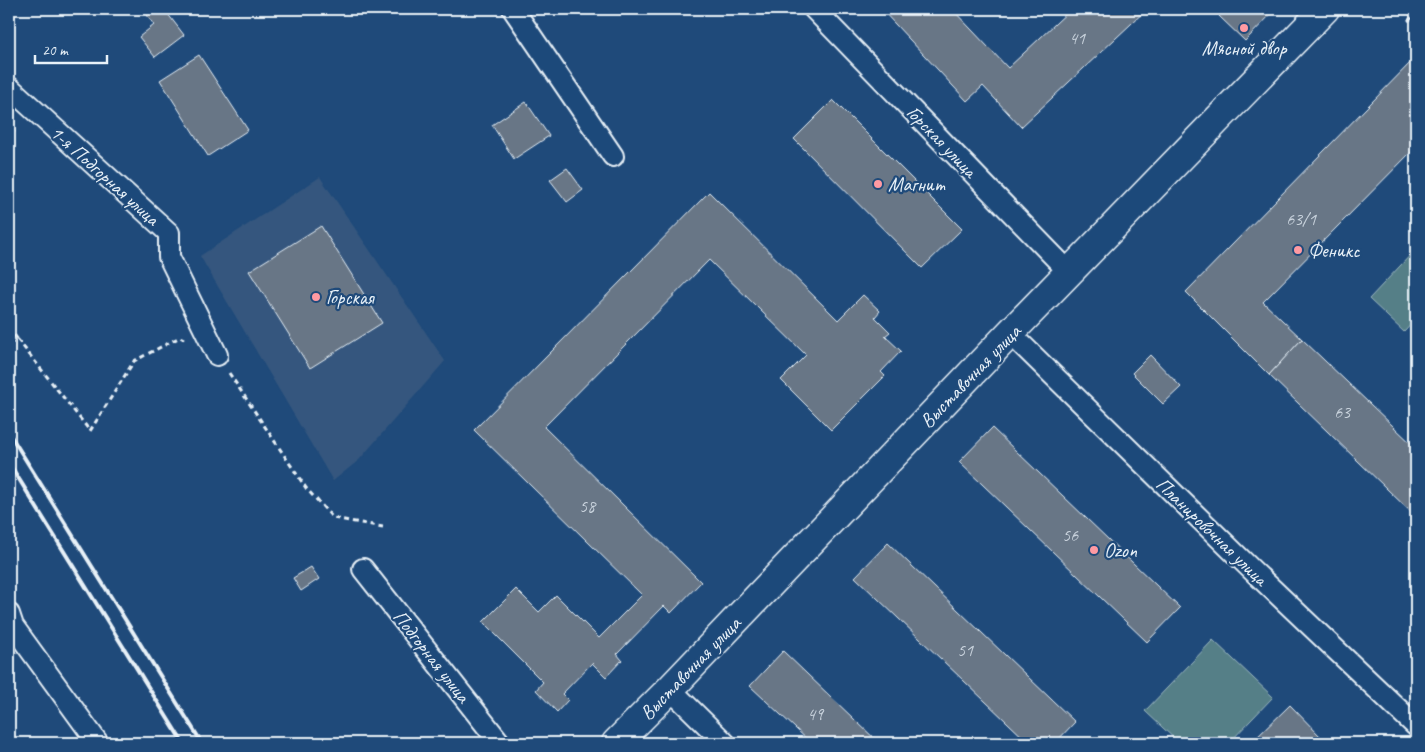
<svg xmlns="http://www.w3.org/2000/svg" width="1425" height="752" viewBox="0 0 1425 752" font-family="Caveat,sans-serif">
<rect width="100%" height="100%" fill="#1f4a7a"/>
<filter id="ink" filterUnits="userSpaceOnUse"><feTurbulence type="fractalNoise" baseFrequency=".02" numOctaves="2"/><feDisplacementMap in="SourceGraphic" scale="10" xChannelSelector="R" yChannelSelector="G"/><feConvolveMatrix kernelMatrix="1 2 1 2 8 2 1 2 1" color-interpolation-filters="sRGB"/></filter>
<g filter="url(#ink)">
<polygon fill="#35577e" points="320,177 445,361 359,460 333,481 200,256"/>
<g fill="#547f87" stroke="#9eb8c0">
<polygon points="1416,249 1416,319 1404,332 1369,299"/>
<polygon points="1213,640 1273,697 1229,743 1179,743 1145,711"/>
</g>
<g fill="#677686" stroke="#e8f1f8">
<polygon points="155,9 164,9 184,35 155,57 139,37 154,25 147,15"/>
<polygon points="881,9 952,9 1008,68 1071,9 1147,9 1021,127 983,86 967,101"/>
<polygon points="1227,9 1276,9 1245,41 1219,16"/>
<polygon points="199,55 248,130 208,156 160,80"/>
<polygon points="1416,57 1416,147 1263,302 1302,339 1269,375 1186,292"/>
<polygon points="833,100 962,229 922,268 794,139"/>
<polygon points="526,102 549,136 514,159 492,125"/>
<polygon points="9,123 15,132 9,137"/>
<polygon points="567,168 583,190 567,202 550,180"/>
<polygon points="709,192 838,320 863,295 880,311 875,317 890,332 885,336 901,351 881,372 885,376 831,430 781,380 806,355 709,260 544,427 701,582 671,613 664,606 617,654 622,660 606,677 592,663 562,694 568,700 557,712 536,690 543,682 483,622 516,589 539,612 556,595 599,638 642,595 474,430"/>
<polygon points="321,226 382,323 310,368 249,271"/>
<polygon points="1302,339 1416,448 1416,517 1269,375"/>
<polygon points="1150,355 1181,387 1163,404 1132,373"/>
<polygon points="992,428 1180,608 1147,642 959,462"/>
<polygon points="888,543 1075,722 1055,743 1029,743 855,577"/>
<polygon points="311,567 319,579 301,591 293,578"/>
<polygon points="783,651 879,743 811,743 750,686"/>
<polygon points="1290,705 1321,737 1314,743 1251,743"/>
</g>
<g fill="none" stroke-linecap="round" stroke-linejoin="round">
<defs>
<g id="street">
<polyline points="513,9 613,156"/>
<polyline points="814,9 1070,273"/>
<polyline points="9,87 169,233 169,257 217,355"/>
<polyline points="1010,333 1252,570 1416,726"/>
<polyline points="363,569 500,743"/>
<polyline points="9,614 13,626 98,743"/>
<polyline points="670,689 725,743"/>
</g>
<polyline id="secondary" points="616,743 670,689 1010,333 1325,9"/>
</defs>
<use href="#street" stroke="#e8f1f8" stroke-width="24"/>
<use href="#secondary" stroke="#e8f1f8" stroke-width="31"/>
<g stroke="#e8f1f8" stroke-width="3" stroke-dasharray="5 4" stroke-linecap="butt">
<polyline points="1408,21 1416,14"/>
<polyline points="9,328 18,340"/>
<polyline points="9,344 18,340 90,431 134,361 180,337 184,339"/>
<polyline points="229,373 306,488 333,518 383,527"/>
</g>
<use href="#street" stroke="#1f4a7a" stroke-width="20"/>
<use href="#secondary" stroke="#1f4a7a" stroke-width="28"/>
<g stroke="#e8f1f8" stroke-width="4">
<polyline points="9,433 202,743"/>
<polyline points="9,463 183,743"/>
</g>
</g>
</g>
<g fill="#ff9aa2" stroke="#1f4a7a" stroke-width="2">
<circle cx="1244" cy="28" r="5"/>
<circle cx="878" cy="184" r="5"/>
<circle cx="1298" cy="250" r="5"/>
<circle cx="316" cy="297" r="5"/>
<circle cx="1094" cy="550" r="5"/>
</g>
<g text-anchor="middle" stroke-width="4.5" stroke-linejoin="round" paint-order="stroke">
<g font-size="18" fill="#c8d2dc">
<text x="1077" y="44">41</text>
<text x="1301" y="225">63/1</text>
<text x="1342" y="418">63</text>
<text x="587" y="512">58</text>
<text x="1070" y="541">56</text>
<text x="965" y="656">51</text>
<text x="815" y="720">49</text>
</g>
<g font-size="20" fill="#e8f1f8" stroke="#1f4a7a" text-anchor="start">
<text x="1244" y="55" text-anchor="middle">Мясной двор</text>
<text x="888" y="191">Магнит</text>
<text x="1308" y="257">Феникс</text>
<text x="326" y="304">Горская</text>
<text x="1104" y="557">Ozon</text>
</g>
<g font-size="20" fill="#e8f1f8" stroke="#1f4a7a">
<text transform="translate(942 141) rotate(46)" y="7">Горская улица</text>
<text transform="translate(105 175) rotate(42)" y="7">1-я Подгорная улица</text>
<text transform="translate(970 376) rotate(-46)" y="7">Выставочная улица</text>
<text transform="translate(1212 531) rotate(44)" y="7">Планировочная улица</text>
<text transform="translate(432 656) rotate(52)" y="7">Подгорная улица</text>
<text transform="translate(690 668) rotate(-46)" y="7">Выставочная улица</text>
</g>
</g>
<rect width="1425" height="752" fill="none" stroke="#1f4a7a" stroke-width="30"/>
<rect x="15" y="15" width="1395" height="722" fill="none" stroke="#e8f1f8" stroke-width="2" filter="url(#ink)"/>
<path d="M35 55v8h72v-8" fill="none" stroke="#e8f1f8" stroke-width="2.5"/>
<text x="42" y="55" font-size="15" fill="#e8f1f8" stroke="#1f4a7a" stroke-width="4" paint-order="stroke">20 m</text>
</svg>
